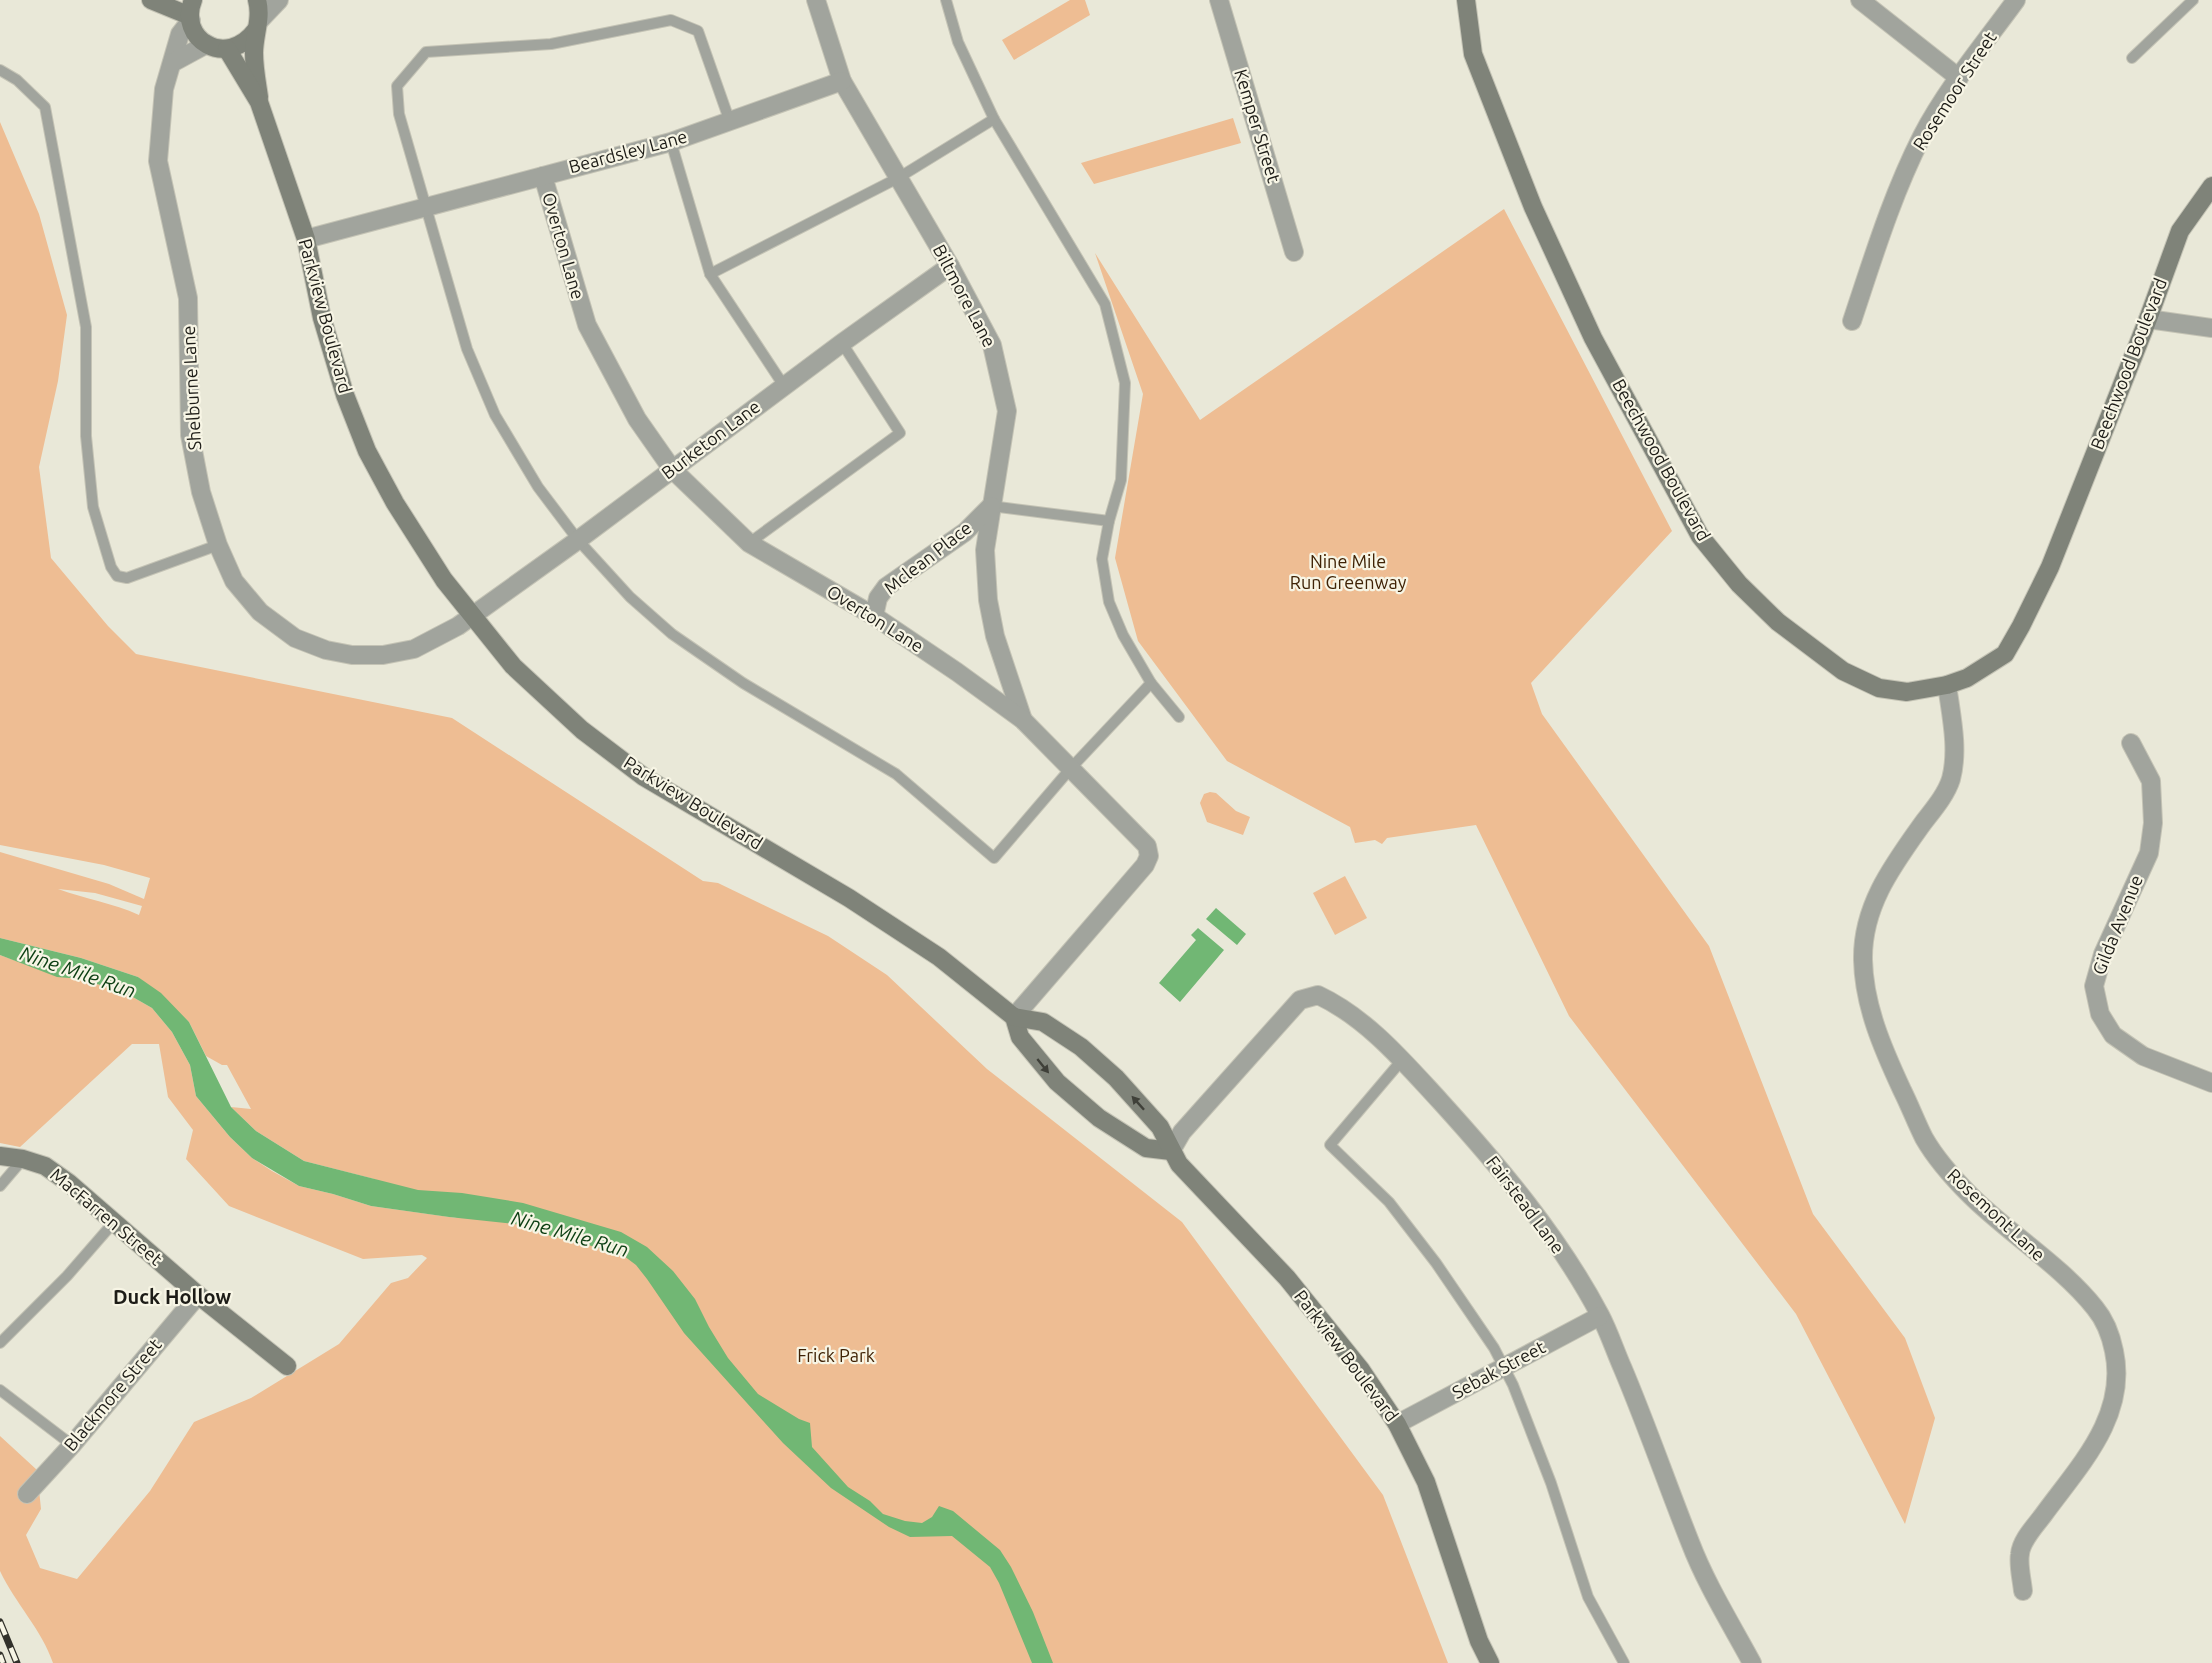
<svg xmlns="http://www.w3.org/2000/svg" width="2212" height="1663" viewBox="0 0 2212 1663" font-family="Ubuntu,sans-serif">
<rect width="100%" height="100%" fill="#e9e8d8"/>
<g fill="#eebd93" fill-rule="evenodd">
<polygon points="1070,0 1085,0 1090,15 1014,60 1002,40"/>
<polygon points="1233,118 1241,143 1094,184 1081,163"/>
<path d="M0,122L39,214L67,315L58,381L39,467L51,558L108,626L136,654L452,718L703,881L718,883L828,936L887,975L987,1069L1182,1222L1383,1495L1448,1663H53C42,1630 15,1603 0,1571V1436L37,1470L41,1509L26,1535L40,1568L77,1579L150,1491L194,1422L251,1398L339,1344L391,1283L408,1278L427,1258L422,1255L363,1259L229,1206L186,1159L193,1130L168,1097L159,1044H132L20,1147L0,1143V955L57,976L81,979L113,989L131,996L152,1008L172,1032L190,1065L196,1096L230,1137L252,1158L272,1171L299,1186L333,1194L371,1206L457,1218L374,1179L304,1161L256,1131L231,1107L251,1109L227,1065H222L206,1056L189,1022L138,977L81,958L0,938V852L109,884L144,899L150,878L104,865L0,845ZM58,889L95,893L142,906L139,915C113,903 85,899 58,889Z"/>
<polygon points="1504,209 1672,531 1531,683 1542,714 1709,946 1813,1214 1905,1338 1935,1418 1905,1524 1796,1314 1569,1016 1476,825 1387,838 1382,844 1375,840 1355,843 1350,827 1227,761 1138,641 1115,558 1143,394 1095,253 1200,420"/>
<polygon points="1210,792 1216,793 1236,811 1250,817 1243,835 1207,822 1200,803 1204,794"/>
<polygon points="1345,876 1367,918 1335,935 1313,893"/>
</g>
<g fill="#71b774">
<polygon points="1216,908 1246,934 1237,945 1206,919"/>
<polygon points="1198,928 1224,950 1180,1002 1159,983 1196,940 1191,935"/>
<polygon points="0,938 81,958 138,977 161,993 189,1022 231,1107 256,1131 304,1161 418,1190 462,1193 523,1203 621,1232 647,1247 673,1271 695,1299 709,1327 728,1358 758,1394 799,1419 810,1423 812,1447 848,1487 870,1501 883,1514 905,1521 922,1523 932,1517 939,1506 953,1511 1000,1550 1011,1567 1033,1612 1053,1663 1032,1663 999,1583 990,1567 952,1536 910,1537 889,1527 831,1488 783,1443 684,1333 647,1279 636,1265 624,1256 582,1243 551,1236 523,1225 449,1217 371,1206 333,1194 299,1186 252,1158 230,1137 196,1096 190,1065 172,1032 152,1008 131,996 113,989 81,979 57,977 0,955"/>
</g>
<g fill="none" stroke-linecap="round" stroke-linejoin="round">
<defs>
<g id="lane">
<polyline points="946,0 958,42 994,119"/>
<polyline points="2132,58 2193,0"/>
<polyline points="0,70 17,80 45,107 86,327 86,436 93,507 111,567 117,576 127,578 218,545"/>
<polyline points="730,122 698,31 671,20 551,44 426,52 397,86 399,114 467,349 495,415 538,487 578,540 630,597 672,634 743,683 896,774 994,858 1071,768 1151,683"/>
<polyline points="671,142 710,274 784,386"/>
<polyline points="710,274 898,178 994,119 1105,304 1125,383 1121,480 1109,521 1102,559 1109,602 1123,635 1151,683 1179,717"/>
<polyline points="991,506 1109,521"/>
<polyline points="749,543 900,433 842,343"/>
<polyline points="1402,1060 1330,1145 1389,1202 1436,1263 1494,1348 1513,1385 1551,1483 1588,1597 1624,1663"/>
<polyline points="0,1186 23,1159"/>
<polyline points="0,1343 67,1276 114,1222"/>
<polyline points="0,1390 72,1445"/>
</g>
<g id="street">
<polyline points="816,0 842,81 950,266 992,345 1007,411 985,550 988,600 995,636 1023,720"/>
<polyline points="1219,0 1294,252"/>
<polyline points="1860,0 1959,78"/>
<polyline points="191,20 180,34 164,89 158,161 188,298 190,435 201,492 218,545 234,581 260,612 295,638 326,650 352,655 383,655 414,649 458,626 578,540 842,343 950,266"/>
<polyline points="259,21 279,0"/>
<polyline points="172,63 207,44"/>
<polyline points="543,176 587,325 637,419 672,469 749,543 874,616 957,672 1023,720 1147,846 1149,856 1145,865 1014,1017"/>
<polyline points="306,239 671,142 842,81"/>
<polyline points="2148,319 2212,328"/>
<path d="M1852,321C1873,258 1892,195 1922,136C1947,88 1984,44 2016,0"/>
<polyline points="874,616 878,598 886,587 965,532 991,506"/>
<path d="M1947,685C1951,715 1959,749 1951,779C1946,795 1933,810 1923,823C1893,865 1862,906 1863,960C1864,1006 1883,1049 1902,1090C1910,1106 1916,1122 1924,1138C1936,1159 1953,1178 1970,1195C2008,1233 2062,1266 2095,1308C2105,1320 2111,1336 2114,1351C2128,1416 2079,1466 2044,1514C2036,1525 2021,1540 2020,1554C2018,1565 2022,1580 2023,1591"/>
<polyline points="2131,743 2151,781 2153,823 2149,853 2103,954 2094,986 2100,1014 2113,1035 2143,1056 2212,1083"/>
<path d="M1171,1151L1182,1132L1300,1000L1318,995C1367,1018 1404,1062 1440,1101C1499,1166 1559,1237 1600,1315C1609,1332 1615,1351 1623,1369C1647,1426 1667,1484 1690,1542C1706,1584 1731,1624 1752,1663"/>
<polyline points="1397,1424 1600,1316"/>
<polyline points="27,1494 72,1445 198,1295"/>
</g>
<g id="secondary">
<polyline points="151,0 190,16"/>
<path d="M193,0C177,39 226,70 256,30"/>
<path d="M257,0C262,18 254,35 254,53C254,68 257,83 259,97"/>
<polyline points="1466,0 1473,54 1533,207 1593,338 1700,536 1739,584 1778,622 1843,671 1879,688 1907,692 1947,685 1967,678 2005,654 2021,626 2050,567 2148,319 2180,231 2212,186"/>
<polyline points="227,49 259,102 306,239 322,318 345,395 367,451 395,503 444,580 513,666 582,730 644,777 849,898 939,957 1014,1017 1020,1037 1057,1082 1099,1118 1146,1148 1171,1151"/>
<polyline points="1014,1017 1043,1022 1081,1047 1116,1078 1160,1127 1179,1164 1287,1278 1361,1370 1397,1424 1426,1482 1479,1641 1490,1663"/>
<polyline points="0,1156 23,1159 45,1166 69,1183 198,1295 287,1366"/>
</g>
</defs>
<use href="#lane" stroke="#c4c3b5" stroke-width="12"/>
<use href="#street" stroke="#c4c3b5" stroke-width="20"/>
<use href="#secondary" stroke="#c4c3b5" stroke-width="20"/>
<use href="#lane" stroke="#a1a49d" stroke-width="10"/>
<use href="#street" stroke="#a1a49d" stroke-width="18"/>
<use href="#secondary" stroke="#7f8379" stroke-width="18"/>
<defs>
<g id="rail">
<polyline points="0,1622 17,1663"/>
<polyline points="0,1655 3,1663"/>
</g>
</defs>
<use href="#rail" stroke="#32312b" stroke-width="7"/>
<use href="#rail" stroke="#f7f5e5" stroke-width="4.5" stroke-dasharray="14" stroke-linecap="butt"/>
</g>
<defs><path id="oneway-solid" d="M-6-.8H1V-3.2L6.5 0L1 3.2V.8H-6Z" transform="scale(1.5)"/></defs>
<g fill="#3f4039">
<use href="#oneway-solid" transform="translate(1043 1066) rotate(51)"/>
<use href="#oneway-solid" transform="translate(1138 1103) rotate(-132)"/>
</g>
<g text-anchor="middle" stroke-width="4.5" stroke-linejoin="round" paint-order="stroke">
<g font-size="18" fill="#1d1c17" stroke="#f7f5e5">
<text transform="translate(1955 91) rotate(-57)" y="6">Rosemoor Street</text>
<text transform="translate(1257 126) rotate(73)" y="6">Kemper Street</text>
<text transform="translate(628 152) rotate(-15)" y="6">Beardsley Lane</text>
<text transform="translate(563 246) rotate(74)" y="6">Overton Lane</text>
<text transform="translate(964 296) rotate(62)" y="6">Biltmore Lane</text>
<text transform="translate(325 316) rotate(75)" y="6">Parkview Boulevard</text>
<text transform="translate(2129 364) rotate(-69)" y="6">Beechwood Boulevard</text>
<text transform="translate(192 388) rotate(-93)" y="6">Shelburne Lane</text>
<text transform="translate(711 440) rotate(-37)" y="6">Burketon Lane</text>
<text transform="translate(1661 460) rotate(61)" y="6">Beechwood Boulevard</text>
<text transform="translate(928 558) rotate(-38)" y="6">Mclean Place</text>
<text transform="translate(875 619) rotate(32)" y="6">Overton Lane</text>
<text transform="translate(693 803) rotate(32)" y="6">Parkview Boulevard</text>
<text transform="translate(2118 925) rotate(-68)" y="6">Gilda Avenue</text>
<text transform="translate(1525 1205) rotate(53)" y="6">Fairstead Lane</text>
<text transform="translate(1996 1215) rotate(43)" y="6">Rosemont Lane</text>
<text transform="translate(106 1217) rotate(40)" y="6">MacFarren Street</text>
<text transform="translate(1346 1356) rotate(53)" y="6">Parkview Boulevard</text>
<text transform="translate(1499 1370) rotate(-28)" y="6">Sebak Street</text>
<text transform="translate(113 1395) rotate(-50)" y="6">Blackmore Street</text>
</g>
<g font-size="18" fill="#3f2205" stroke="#f7f5e5">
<text x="1348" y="568">Nine Mile<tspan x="1348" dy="21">Run Greenway</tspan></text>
<text x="836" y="1362">Frick Park</text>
</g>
<g font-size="20" font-style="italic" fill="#0b3e12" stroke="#f7f5e5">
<text transform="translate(78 972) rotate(19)" y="7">Nine Mile Run</text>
<text transform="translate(570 1234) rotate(16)" y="7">Nine Mile Run</text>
</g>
<g font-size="20" font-weight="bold" fill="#1d1c17" stroke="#f7f5e5">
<text x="172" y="1304">Duck Hollow</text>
</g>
</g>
</svg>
